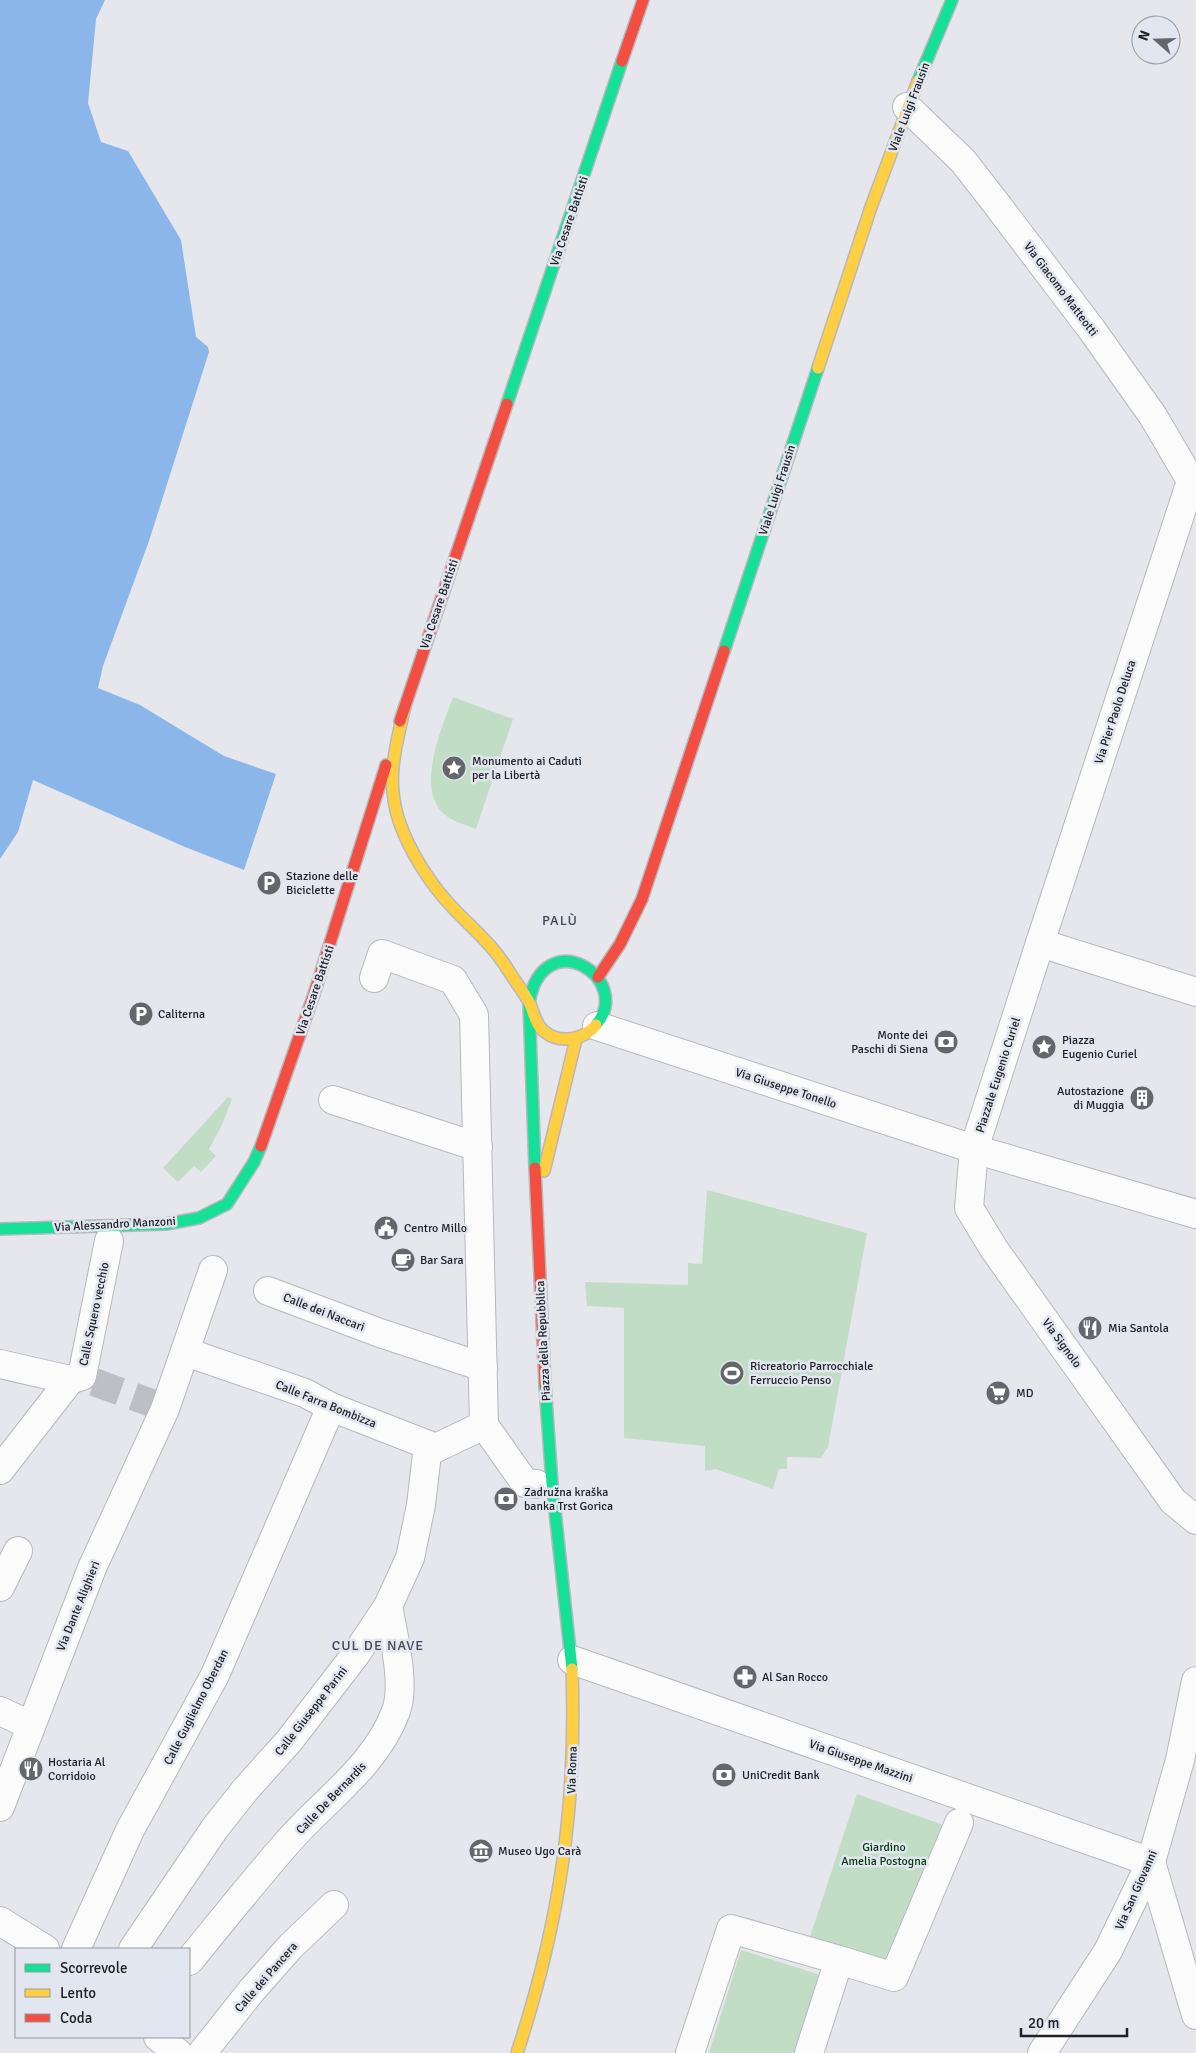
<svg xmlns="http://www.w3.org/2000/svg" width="1196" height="2053" viewBox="0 0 1196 2053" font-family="Signika,sans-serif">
<rect width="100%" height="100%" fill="#e6e7ec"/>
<g fill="#c2ddc5">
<path d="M453,697L513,719L476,829C466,825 453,822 444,814C415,788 442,727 453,697Z"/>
<polygon points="228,1097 232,1099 222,1125 209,1149 216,1156 201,1172 194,1166 178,1182 163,1168"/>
<polygon points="707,1190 867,1233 828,1447 821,1458 787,1457 787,1469 779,1469 773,1489 716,1469 705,1471 705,1446 624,1438 624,1308 587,1306 585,1282 688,1285 688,1263 702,1264"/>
<polygon points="857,1794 943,1825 886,1961 810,1937"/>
<polygon points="741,1950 824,1976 800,2053 709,2053"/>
</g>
<polygon fill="#8bb6ea" points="0,0 105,0 96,19 88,103 101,142 128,151 181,240 196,337 208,347 209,352 149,541 103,666 98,688 140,705 224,756 276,774 244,870 185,847 33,780 18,832 0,859"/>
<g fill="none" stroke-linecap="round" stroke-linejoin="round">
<polyline stroke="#bebfc4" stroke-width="28" stroke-dasharray="28 14" stroke-linecap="butt" points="94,1382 157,1405"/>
<defs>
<g id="street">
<polyline points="907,107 963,161 995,202 1092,330 1153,416 1191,481 1196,485"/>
<polyline points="1040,943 1191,481"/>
<polyline points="374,978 382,954 453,980 474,1015 484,1425"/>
<polyline points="1196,992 1040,943 974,1149 969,1208 994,1249 1173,1501 1196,1520"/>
<polyline points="597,1026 974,1149 1196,1214"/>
<polyline points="333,1100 478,1147"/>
<polyline points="268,1291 380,1333 483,1367"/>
<polyline points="186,1352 305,1393 331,1407 436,1448 484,1425 525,1483 536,1484"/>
<polyline points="0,1364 70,1380"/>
<polyline points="70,1380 82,1376 109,1241"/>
<polyline points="0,1470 70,1380"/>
<polyline points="0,1587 18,1551"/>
<polyline points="572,1660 1151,1862"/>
<polyline points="0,1711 30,1725"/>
<polyline points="0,1807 92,1568 165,1409 213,1270"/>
<polyline points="1151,1862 1196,2015"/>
<polyline points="0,1921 45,1949"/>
<polyline points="76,1949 130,1830 215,1675 331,1407"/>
<polyline points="133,1949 215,1828 246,1789 289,1741 356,1654 388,1606 410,1558 421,1505 428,1445"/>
<path d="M189,1961C221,1922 253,1882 286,1844C323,1801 376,1766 396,1711C406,1684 393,1634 388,1606"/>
<polyline points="158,2037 178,2053"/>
<polyline points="202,2053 252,1990 291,1946 334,1905"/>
<polyline points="690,2053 731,1929 839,1960"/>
<polyline points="809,2053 839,1960 894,1977 959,1823"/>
<polyline points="1042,2053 1108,1951 1151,1862 1180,1760 1196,1681"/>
</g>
<g id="fast">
<polyline points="918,81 952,0"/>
<polyline points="507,404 622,61"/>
<polyline points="724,651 818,368"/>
<path d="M535,1168L529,1003C543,921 635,978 596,1025"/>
<polyline points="0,1229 166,1224 199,1218 227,1204 254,1162 261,1146"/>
<polyline points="545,1385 552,1483 572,1669"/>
</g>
<g id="slow">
<polyline points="818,368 871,207 918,81"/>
<path d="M405,705C396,748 385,777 399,821C410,852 430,884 453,908C472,928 494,946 508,970C515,981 523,991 529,1002C534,1012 535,1025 545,1032C560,1044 584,1040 596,1025"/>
<polyline points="544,1171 576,1039"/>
<path d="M517,2053C560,1922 577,1806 572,1669"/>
</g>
<g id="jam">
<polyline points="622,61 643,0"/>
<polyline points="400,721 507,404"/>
<polyline points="598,977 620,944 642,899 724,651"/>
<polyline points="261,1146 314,994 386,765"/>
<polyline points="535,1168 545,1385"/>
</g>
</defs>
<use href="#street" stroke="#b7b8bc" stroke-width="30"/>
<use href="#fast" stroke="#b7b8bc" stroke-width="14"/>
<use href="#slow" stroke="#b7b8bc" stroke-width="14"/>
<use href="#jam" stroke="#b7b8bc" stroke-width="14"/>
<use href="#street" stroke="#fbfbfc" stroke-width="28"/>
<use href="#fast" stroke="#16e098" stroke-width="11"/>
<use href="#slow" stroke="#ffcf43" stroke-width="11"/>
<use href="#jam" stroke="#f24e42" stroke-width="11"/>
</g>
<defs>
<symbol id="sight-disc" viewBox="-11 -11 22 22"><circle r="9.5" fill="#65666b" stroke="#e2e6f0"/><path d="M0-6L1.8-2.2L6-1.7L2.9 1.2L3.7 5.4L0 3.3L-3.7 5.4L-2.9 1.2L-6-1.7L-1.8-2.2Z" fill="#fff"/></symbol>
<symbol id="parking-disc" viewBox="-11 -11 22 22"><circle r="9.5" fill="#65666b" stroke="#e2e6f0"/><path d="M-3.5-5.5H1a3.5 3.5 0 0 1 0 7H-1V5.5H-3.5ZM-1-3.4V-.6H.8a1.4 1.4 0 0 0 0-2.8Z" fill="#fff"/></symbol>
<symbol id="bank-disc" viewBox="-11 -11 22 22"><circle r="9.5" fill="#65666b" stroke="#e2e6f0"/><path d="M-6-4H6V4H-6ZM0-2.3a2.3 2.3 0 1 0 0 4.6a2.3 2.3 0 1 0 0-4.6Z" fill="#fff"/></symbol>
<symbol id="building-disc" viewBox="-11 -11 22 22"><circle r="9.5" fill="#65666b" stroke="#e2e6f0"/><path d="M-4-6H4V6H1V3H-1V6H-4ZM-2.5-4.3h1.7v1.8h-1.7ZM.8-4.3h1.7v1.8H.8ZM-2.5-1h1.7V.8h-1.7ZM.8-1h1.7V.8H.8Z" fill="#fff"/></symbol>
<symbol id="civic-disc" viewBox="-11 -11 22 22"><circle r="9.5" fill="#65666b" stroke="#e2e6f0"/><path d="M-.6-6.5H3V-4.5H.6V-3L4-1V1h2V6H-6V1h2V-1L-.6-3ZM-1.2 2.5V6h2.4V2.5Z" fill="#fff"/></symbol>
<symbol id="cafe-disc" viewBox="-11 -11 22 22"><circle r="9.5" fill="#65666b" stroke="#e2e6f0"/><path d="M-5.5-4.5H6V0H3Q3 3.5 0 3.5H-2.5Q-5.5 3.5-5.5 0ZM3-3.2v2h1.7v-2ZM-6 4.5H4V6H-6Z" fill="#fff"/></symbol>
<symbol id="restaurant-disc" viewBox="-11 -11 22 22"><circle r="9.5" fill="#65666b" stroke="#e2e6f0"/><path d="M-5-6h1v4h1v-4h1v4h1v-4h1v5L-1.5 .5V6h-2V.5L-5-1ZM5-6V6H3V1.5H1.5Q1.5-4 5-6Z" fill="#fff"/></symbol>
<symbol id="stadium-disc" viewBox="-11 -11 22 22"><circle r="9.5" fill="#65666b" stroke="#e2e6f0"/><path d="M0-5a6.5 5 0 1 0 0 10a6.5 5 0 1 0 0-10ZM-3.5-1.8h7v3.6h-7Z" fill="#fff"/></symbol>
<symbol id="supermarket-disc" viewBox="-11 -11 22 22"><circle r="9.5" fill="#65666b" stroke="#e2e6f0"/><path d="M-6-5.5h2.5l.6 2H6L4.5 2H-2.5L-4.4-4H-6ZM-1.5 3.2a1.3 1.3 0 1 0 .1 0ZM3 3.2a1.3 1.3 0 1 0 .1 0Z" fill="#fff"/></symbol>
<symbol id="pharmacy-disc" viewBox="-11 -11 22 22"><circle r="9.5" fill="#65666b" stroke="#e2e6f0"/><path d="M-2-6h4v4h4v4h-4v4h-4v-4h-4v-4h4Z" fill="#fff"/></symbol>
<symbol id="museum-disc" viewBox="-11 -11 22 22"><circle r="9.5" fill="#65666b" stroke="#e2e6f0"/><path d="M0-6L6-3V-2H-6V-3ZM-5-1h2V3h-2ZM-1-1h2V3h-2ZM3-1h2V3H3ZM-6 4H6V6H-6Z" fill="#fff"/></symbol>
</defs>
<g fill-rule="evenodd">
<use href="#sight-disc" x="440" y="754" width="28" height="28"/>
<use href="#parking-disc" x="255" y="869" width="28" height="28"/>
<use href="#parking-disc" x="127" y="1000" width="28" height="28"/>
<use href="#bank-disc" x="932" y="1028" width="28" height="28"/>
<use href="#sight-disc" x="1030" y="1033" width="28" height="28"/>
<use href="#building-disc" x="1128" y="1084" width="28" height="28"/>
<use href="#civic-disc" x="372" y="1214" width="28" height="28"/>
<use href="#cafe-disc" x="389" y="1246" width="28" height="28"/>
<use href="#restaurant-disc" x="1076" y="1314" width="28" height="28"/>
<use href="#stadium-disc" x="718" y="1359" width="28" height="28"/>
<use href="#supermarket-disc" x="984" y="1379" width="28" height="28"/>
<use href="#bank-disc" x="492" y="1485" width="28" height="28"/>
<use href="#pharmacy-disc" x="731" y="1663" width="28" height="28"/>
<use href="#restaurant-disc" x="17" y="1755" width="28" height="28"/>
<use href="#bank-disc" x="710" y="1761" width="28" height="28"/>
<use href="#museum-disc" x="467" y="1837" width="28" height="28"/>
</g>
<g text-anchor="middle" stroke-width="5" stroke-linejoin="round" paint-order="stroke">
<g font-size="12" fill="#202125" stroke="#e2e6f0">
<text transform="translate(909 107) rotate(-69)" y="4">Viale Luigi Frausin</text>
<text transform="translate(569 221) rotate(-71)" y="4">Via Cesare Battisti</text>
<text transform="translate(1061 289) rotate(53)" y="4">Via Giacomo Matteotti</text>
<text transform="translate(777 490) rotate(-72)" y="4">Viale Luigi Frausin</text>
<text transform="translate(439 604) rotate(-71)" y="4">Via Cesare Battisti</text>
<text transform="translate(1115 712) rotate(-72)" y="4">Via Pier Paolo Deluca</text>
<text transform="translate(315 990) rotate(-71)" y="4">Via Cesare Battisti</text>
<text transform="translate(998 1075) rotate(-72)" y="4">Piazzale Eugenio Curiel</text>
<text transform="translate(786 1088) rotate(18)" y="4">Via Giuseppe Tonello</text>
<text transform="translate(115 1224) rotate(-3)" y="4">Via Alessandro Manzoni</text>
<text transform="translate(324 1312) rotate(21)" y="4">Calle dei Naccari</text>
<text transform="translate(94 1314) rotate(-78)" y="4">Calle Squero vecchio</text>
<text transform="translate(543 1341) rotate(-93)" y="4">Piazza della Repubblica</text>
<text transform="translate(1062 1343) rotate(54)" y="4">Via Signolo</text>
<text transform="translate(326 1404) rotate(22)" y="4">Calle Farra Bombizza</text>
<text transform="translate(78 1606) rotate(-68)" y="4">Via Dante Alighieri</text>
<text transform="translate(196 1707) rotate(-63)" y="4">Calle Guglielmo Oberdan</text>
<text transform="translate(311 1711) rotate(-52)" y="4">Calle Giuseppe Parini</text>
<text transform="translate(861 1761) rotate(19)" y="4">Via Giuseppe Mazzini</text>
<text transform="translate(572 1770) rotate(-88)" y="4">Via Roma</text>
<text transform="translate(331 1798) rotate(-46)" y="4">Calle De Bernardis</text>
<text transform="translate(1136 1890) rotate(-66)" y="4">Via San Giovanni</text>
<text transform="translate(266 1977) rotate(-49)" y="4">Calle dei Pancera</text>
</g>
<g font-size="12" fill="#202125" stroke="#e2e6f0" text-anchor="start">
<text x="472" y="765">Monumento ai Caduti<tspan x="472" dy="14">per la Libertà</tspan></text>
<text x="286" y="880">Stazione delle<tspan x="286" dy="14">Biciclette</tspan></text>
<text x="158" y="1018">Caliterna</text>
<text x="928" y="1039" text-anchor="end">Monte dei<tspan x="928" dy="14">Paschi di Siena</tspan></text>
<text x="1062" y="1044">Piazza<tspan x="1062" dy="14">Eugenio Curiel</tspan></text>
<text x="1124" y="1095" text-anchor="end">Autostazione<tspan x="1124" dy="14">di Muggia</tspan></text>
<text x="404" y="1232">Centro Millo</text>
<text x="420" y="1264">Bar Sara</text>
<text x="1108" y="1332">Mia Santola</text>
<text x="750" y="1370">Ricreatorio Parrocchiale<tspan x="750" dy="14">Ferruccio Penso</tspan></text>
<text x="1016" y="1397">MD</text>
<text x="524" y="1496">Zadružna kraška<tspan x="524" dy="14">banka Trst Gorica</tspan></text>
<text x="762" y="1681">Al San Rocco</text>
<text x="48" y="1766">Hostaria Al<tspan x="48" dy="14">Corridoio</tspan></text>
<text x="742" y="1779">UniCredit Bank</text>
<text x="498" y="1855">Museo Ugo Carà</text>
</g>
<g font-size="12" fill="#053b0c" stroke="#e2e6f0">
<text x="884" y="1851">Giardino<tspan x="884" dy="14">Amelia Postogna</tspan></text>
</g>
<g font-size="14" letter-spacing="1" fill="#464951" stroke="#e2e6f0">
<text x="560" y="925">PALÙ</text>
<text x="378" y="1650">CUL DE NAVE</text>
</g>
</g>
<rect x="15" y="1948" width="175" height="90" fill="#e2e6f0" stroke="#94979f"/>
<rect x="25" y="1964" width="25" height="8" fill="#16e098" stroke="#94979f"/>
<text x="60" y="1973" font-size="15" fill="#202125">Scorrevole</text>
<rect x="25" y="1989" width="25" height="8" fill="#ffcf43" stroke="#94979f"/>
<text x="60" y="1998" font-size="15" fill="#202125">Lento</text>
<rect x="25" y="2014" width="25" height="8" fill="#f24e42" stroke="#94979f"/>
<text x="60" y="2023" font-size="15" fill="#202125">Coda</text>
<g transform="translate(1156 40) rotate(290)"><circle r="24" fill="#e2e6f0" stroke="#94979f"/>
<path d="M0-4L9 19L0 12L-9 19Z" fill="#65666b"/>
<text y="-8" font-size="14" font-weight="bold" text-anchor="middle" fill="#202125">N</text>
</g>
<path d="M1021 2028v8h106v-8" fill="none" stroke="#202125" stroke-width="2.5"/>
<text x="1028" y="2028" font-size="15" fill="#202125" stroke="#e2e6f0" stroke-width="4" paint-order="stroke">20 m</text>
</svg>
